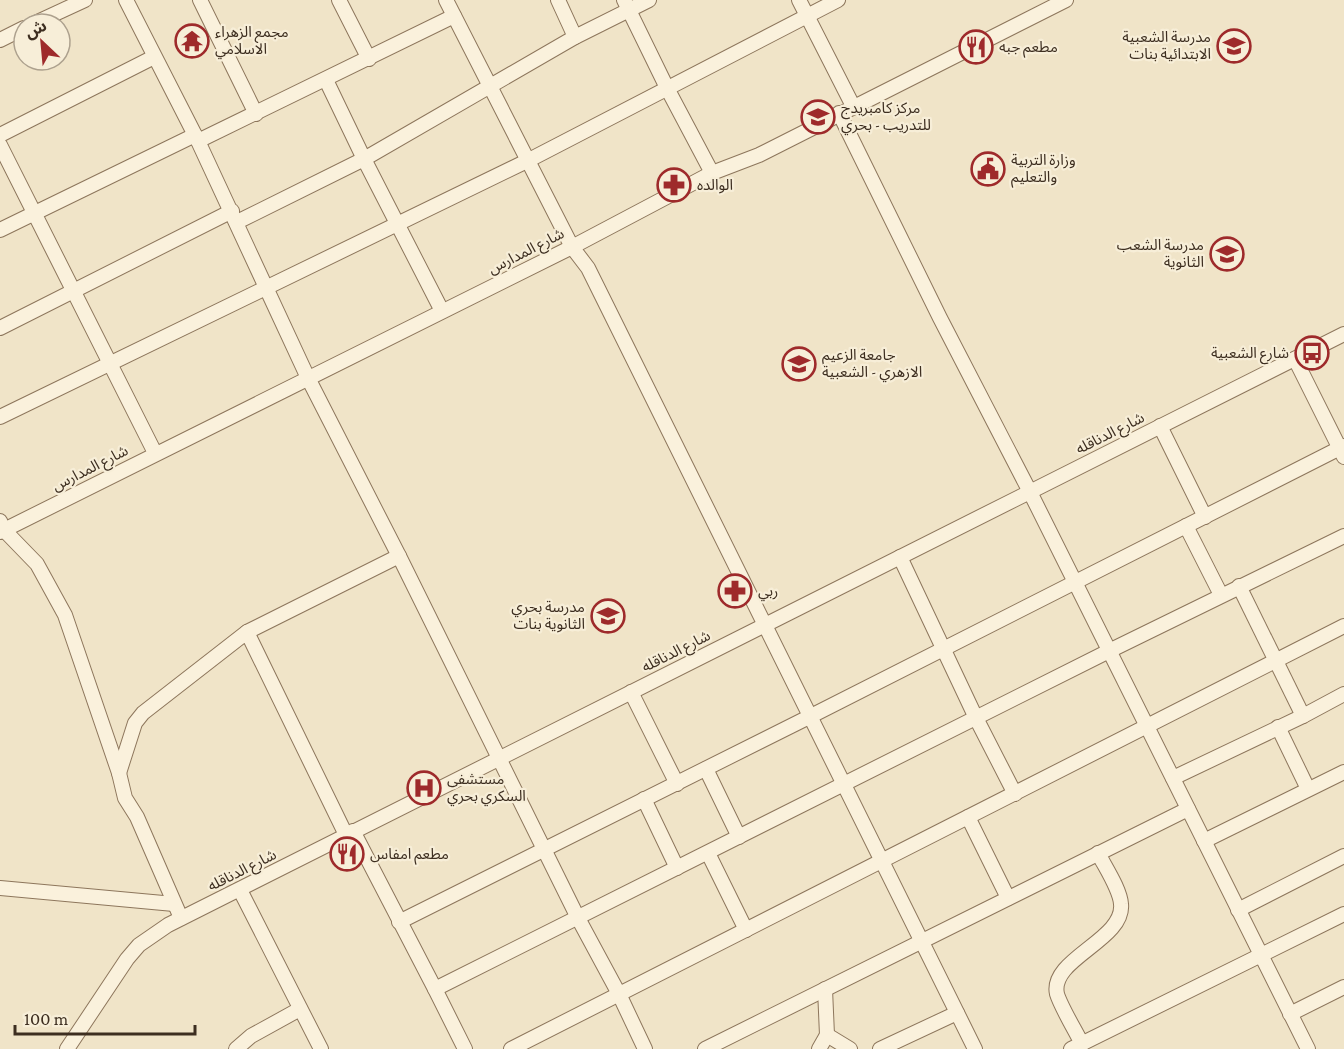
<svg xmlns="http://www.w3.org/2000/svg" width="1344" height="1049" viewBox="0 0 1344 1049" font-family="'Crimson Pro','Noto Sans Arabic',serif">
<rect width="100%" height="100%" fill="#f0e4c8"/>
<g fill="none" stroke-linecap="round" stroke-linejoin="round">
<defs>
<g id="minor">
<polyline points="126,0 198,141 308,378 399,556 578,918 619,994 645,1049"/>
<polyline points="200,0 256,114"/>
<polyline points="339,0 369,59"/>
<polyline points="446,0 572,247 588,268 975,1049"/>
<polyline points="558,0 575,37"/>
<polyline points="624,0 667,88 712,173"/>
<polyline points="799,0 853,106"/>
<polyline points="33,24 85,0"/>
<polyline points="0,40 24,28"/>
<polyline points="326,80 364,159 442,311"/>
<polyline points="839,113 940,318 1030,492 1308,1049"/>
<polyline points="0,135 154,57"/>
<polyline points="198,141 454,16"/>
<polyline points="0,145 155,453"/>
<polyline points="237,222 364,159 575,37 649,0"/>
<polyline points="0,230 195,135"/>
<polyline points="0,328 232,211"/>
<polyline points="1295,359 1344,457"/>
<polyline points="0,417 529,160 838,0"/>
<polyline points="1160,426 1205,517"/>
<polyline points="0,521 4,530 37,564 65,615 119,773 125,798 137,817 181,918"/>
<polyline points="1186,526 1221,595"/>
<polyline points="0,532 572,247 712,173 759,155 1066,0"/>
<polyline points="900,557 976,718 1015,794"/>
<polyline points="1239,586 1303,716"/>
<polyline points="247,632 399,556"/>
<polyline points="631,692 677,784"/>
<polyline points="1278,727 1308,789"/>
<polyline points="706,769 739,837"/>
<polyline points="119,773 135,723 143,713 247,632 346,835"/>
<polyline points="1173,778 1303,716 1344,694"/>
<polyline points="644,799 677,868"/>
<polyline points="968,817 1008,898"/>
<polyline points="353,831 435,989 465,1049"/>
<polyline points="1204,841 1344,772"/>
<polyline points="708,853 746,930"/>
<polyline points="0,888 174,904"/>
<polyline points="240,890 321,1049"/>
<polyline points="1238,910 1344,856"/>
<polyline points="399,922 811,716 1344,446"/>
<polyline points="435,989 1109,651 1344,536"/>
<polyline points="825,989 827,1035"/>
<polyline points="1290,1014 1344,987"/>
<path d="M1082,1044C1075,1030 1061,1007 1057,994C1049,959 1125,940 1121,904C1120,889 1105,867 1098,853"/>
<polyline points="67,1049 127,959 139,945 168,925 1344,334"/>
<polyline points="236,1049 251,1036 300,1009"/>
<polyline points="511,1049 1344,626"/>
<polyline points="705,1049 1188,809"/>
<polyline points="819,1049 827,1035 850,1049"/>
<polyline points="880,1049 957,1013"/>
<polyline points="1071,1049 1344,914"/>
</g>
</defs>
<use href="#minor" stroke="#8d765c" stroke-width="16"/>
<use href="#minor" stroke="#faf1dc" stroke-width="14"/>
</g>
<defs>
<symbol id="temple-ring" viewBox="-11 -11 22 22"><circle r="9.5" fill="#f7eed8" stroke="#9e2a2b" stroke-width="1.5"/><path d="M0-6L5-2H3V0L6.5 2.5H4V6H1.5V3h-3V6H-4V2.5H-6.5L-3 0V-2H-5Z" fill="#9e2a2b"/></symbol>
<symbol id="school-ring" viewBox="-11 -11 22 22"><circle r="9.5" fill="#f7eed8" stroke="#9e2a2b" stroke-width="1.5"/><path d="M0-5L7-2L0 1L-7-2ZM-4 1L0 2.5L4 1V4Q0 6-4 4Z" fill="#9e2a2b"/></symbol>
<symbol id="restaurant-ring" viewBox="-11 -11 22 22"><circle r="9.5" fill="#f7eed8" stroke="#9e2a2b" stroke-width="1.5"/><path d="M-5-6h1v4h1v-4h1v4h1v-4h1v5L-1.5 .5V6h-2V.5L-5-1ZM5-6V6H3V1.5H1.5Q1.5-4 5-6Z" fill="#9e2a2b"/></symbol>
<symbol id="civic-ring" viewBox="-11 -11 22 22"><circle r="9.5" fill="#f7eed8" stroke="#9e2a2b" stroke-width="1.5"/><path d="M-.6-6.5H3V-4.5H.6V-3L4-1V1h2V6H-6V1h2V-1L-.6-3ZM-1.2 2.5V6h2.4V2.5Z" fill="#9e2a2b"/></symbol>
<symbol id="pharmacy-ring" viewBox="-11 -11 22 22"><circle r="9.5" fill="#f7eed8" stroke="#9e2a2b" stroke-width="1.5"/><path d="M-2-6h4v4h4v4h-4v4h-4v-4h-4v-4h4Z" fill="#9e2a2b"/></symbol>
<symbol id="bus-ring" viewBox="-11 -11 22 22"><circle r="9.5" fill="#f7eed8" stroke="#9e2a2b" stroke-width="1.5"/><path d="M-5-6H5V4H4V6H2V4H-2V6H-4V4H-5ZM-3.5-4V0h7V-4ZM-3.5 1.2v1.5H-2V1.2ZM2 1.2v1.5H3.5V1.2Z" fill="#9e2a2b"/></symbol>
<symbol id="university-ring" viewBox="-11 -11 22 22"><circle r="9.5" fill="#f7eed8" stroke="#9e2a2b" stroke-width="1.5"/><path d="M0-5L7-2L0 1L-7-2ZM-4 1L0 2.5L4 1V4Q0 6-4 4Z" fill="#9e2a2b"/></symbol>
<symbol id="hospital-ring" viewBox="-11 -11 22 22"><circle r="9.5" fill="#f7eed8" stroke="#9e2a2b" stroke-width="1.5"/><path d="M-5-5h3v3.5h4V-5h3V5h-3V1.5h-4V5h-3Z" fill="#9e2a2b"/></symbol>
</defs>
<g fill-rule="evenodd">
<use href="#temple-ring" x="173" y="22" width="38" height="38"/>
<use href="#school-ring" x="1215" y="27" width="38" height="38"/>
<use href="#restaurant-ring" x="957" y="28" width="38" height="38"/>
<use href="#school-ring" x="799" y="98" width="38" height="38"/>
<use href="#civic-ring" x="969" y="150" width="38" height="38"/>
<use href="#pharmacy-ring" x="655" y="166" width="38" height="38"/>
<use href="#school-ring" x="1208" y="235" width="38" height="38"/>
<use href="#bus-ring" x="1293" y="334" width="38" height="38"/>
<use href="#university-ring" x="780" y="345" width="38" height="38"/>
<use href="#pharmacy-ring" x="716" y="572" width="38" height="38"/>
<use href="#school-ring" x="589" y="597" width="38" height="38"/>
<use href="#hospital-ring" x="405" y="769" width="38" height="38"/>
<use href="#restaurant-ring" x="328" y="835" width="38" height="38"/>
</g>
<g text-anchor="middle" stroke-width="4.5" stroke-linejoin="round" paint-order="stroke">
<g font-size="15" fill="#3d2e20" stroke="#f7eed8" text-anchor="start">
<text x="215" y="37">مجمع الزهراء<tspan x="215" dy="17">الاسلامي</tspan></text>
<text x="1211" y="42" text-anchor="end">مدرسة الشعبية<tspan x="1211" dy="17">الابتدائية بنات</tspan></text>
<text x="999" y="52">مطعم جبه</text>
<text x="841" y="113">مركز كامبريدج<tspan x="841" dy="17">للتدريب - بحري</tspan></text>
<text x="1011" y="165">وزارة التربية<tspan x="1011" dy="17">والتعليم</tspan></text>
<text x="697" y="190">الوالده</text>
<text x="1204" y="250" text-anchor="end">مدرسة الشعب<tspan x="1204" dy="17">الثانوية</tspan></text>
<text x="1289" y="358" text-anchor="end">شارع الشعبية</text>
<text x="822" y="360">جامعة الزعيم<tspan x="822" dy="17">الازهري - الشعبية</tspan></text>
<text x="758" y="596">ربي</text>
<text x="585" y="612" text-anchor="end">مدرسة بحري<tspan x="585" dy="17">الثانوية بنات</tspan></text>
<text x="447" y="784">مستشفى<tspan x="447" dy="17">السكري بحري</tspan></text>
<text x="370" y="859">مطعم امفاس</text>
</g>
<g font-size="15" fill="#3d2e20" stroke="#f7eed8">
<text transform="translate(526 251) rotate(-27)" y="5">شارع المدارس</text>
<text transform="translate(1110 433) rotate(-27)" y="5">شارع الدناقله</text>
<text transform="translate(90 468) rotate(-27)" y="5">شارع المدارس</text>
<text transform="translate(676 651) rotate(-27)" y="5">شارع الدناقله</text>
<text transform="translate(242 870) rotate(-27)" y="5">شارع الدناقله</text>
</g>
</g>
<g transform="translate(42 42) rotate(334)"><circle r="28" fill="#f7eed8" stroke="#ada18e" stroke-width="1.5"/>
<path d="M0-4.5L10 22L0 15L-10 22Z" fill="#9e2a2b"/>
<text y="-9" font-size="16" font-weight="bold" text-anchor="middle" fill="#3d2e20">ش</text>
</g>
<path d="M15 1025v9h180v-9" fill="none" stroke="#3d2e20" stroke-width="3"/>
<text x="24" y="1025" font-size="18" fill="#3d2e20" stroke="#f7eed8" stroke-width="4.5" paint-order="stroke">100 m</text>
</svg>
